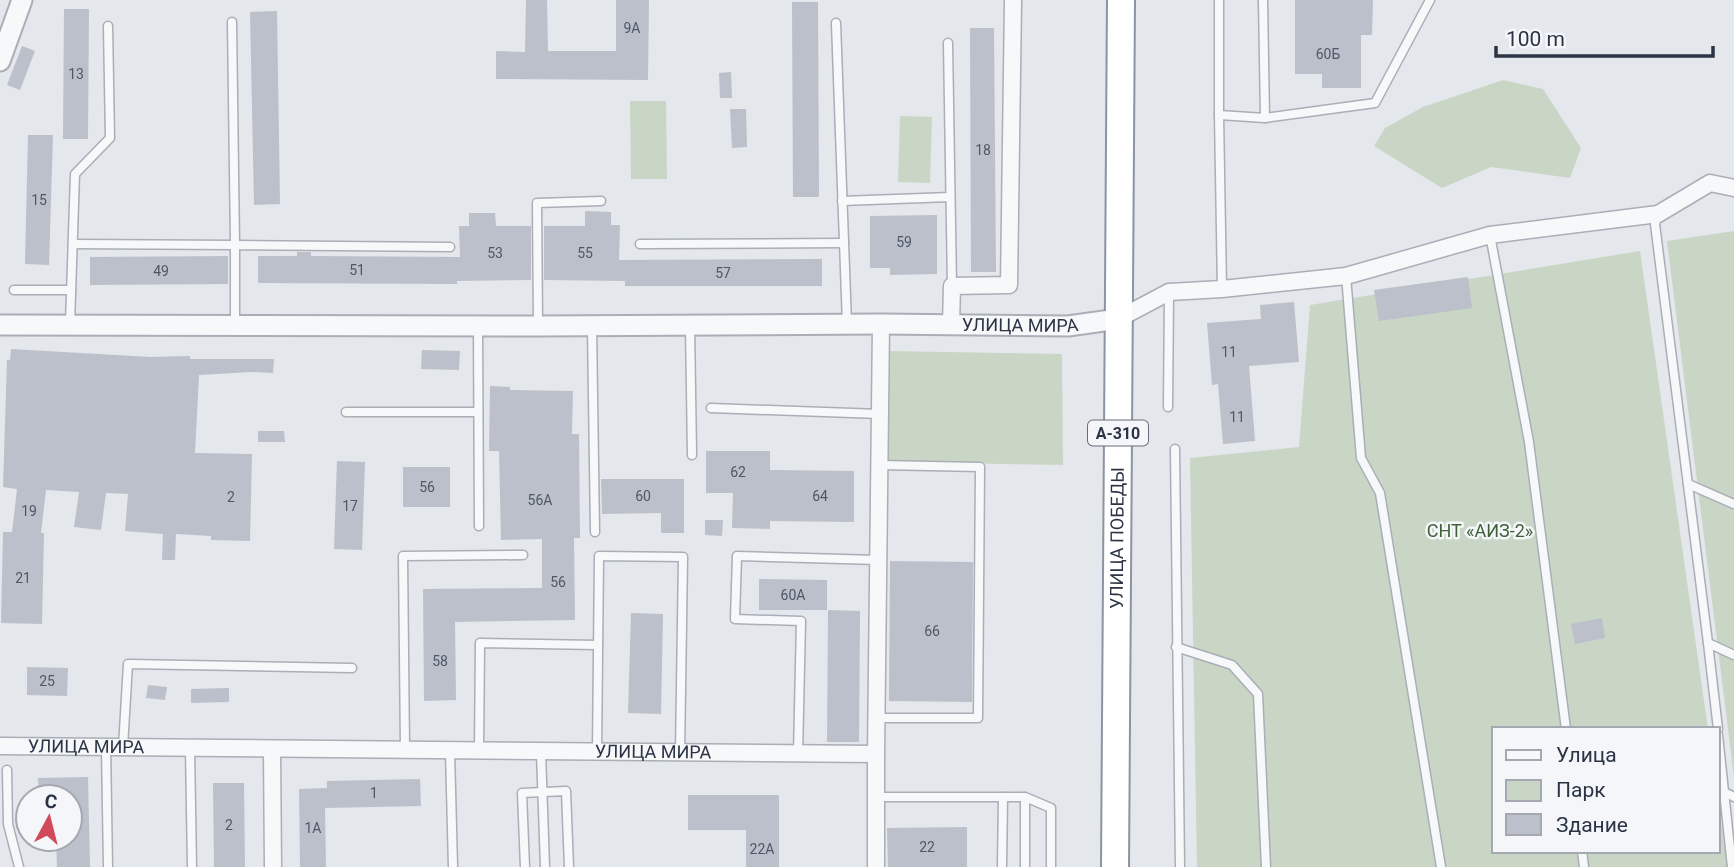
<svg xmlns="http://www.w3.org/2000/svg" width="1734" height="867" viewBox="0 0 1734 867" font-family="Roboto,sans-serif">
<rect width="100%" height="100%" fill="#e4e7ec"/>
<g fill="#c9d6c5">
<polygon points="1503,80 1543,89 1581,148 1570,178 1491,167 1442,188 1374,146 1385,128 1423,107"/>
<polygon points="630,101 666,101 667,179 631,179"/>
<polygon points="900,116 932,117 930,183 898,182"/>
<polygon points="1734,231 1734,777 1667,241"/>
<polygon points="1640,251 1708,729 1494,729 1494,851 1718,851 1718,800 1728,867 1197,867 1190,458 1299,447 1310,305"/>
<polygon points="889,351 1062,354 1063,465 884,462"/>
</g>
<g fill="#bbc0ca">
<polygon points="526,0 547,0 548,51 616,51 616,0 649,0 648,80 496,79 496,51 525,52"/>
<polygon points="1295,0 1373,0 1372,35 1361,35 1361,88 1322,88 1322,74 1295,74"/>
<polygon points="792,2 818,2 819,197 793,197"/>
<polygon points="64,9 89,9 88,139 63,139"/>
<polygon points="277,11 280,204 254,205 250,12"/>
<polygon points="970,28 994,28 996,272 971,272"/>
<polygon points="22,46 35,51 20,90 7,85"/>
<polygon points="731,72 732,98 720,98 719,73"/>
<polygon points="730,109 746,109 747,147 732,148"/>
<polygon points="28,135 53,135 49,265 25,264"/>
<polygon points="585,211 611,212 611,225 620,225 619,260 822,259 822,286 625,286 625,281 544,280 544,226 585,226"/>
<polygon points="469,213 495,213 496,226 531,226 531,280 457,281 457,284 258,283 258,256 297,256 297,252 311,252 311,256 460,257 459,226 469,226"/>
<polygon points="937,215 937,274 890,275 890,268 870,268 870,216"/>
<polygon points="228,256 228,284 90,285 90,257"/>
<polygon points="1468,277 1472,308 1379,321 1374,290"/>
<polygon points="1294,302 1299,362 1249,366 1255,441 1223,444 1218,384 1212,385 1207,323 1261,319 1260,305"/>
<polygon points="11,349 150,357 190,356 190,359 274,359 273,373 252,372 199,375 195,453 252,454 250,541 211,540 211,536 176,534 175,560 162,560 163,534 125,531 128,494 106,493 101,530 74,527 79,492 46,490 41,533 44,533 42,624 1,623 3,532 12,532 17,489 3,487 7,360 10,360"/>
<polygon points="422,350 460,351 459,370 421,369"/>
<polygon points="490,386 510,387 510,390 573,391 572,434 579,434 580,538 574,538 575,620 455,622 456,700 424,701 423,589 542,588 542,539 501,540 499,451 489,451"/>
<polygon points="258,431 284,431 285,442 258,442"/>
<polygon points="706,451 770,451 770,470 854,471 854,522 770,521 770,529 732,528 733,493 706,493"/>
<polygon points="337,461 365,462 362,550 334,549"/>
<rect x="403" y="467" width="47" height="40"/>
<polygon points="601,479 684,479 684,533 661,533 661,513 602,514"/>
<polygon points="705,520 723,520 722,536 705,535"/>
<polygon points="890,561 973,562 972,702 889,701"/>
<polygon points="759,579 827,580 827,610 759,610"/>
<polygon points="828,610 860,611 859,742 827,742"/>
<polygon points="631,613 663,614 661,714 628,713"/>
<polygon points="1602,618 1605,638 1575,644 1571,624"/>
<polygon points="27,667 68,668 67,696 27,695"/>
<polygon points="148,685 167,687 165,700 146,698"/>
<polygon points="229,688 229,702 191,703 191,689"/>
<polygon points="88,777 90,867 57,867 56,839 70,839 70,797 39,797 38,778"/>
<polygon points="420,779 421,806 325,808 326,867 300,867 299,789 327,788 327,781"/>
<polygon points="213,783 244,783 245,867 214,867"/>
<polygon points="688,795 779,795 779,867 746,867 746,830 688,830"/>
<polygon points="967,827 967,867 888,867 887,828"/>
</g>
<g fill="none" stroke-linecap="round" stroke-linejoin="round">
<defs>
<g id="service">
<polyline points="1219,0 1219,115 1222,289"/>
<polyline points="836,23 847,324"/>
<polyline points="948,43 952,286"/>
<polyline points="1219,115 1265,118 1263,0"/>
<polyline points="1265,118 1375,103 1430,0"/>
<polyline points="842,201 950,197"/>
<polyline points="1658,215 1655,224 1708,643 1718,729"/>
<polyline points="1490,235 1529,442 1566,729"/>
<polyline points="73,244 235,245 232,22"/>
<polyline points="640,244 844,243"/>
<polyline points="1346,276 1361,458 1380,493 1441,867"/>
<polyline points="14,290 71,290"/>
<polyline points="70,324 75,174 110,138 108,26"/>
<polyline points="235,324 235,245 450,247"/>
<polyline points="538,325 537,203 601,201"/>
<polyline points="690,325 692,455"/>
<polyline points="478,326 479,526"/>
<polyline points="592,326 595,532"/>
<polyline points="1168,407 1169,292"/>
<polyline points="711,408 880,414"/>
<polyline points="346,412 478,412"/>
<polyline points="1175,449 1180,867"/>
<polyline points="1688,484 1734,504"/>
<polyline points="1708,643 1734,655"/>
<polyline points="1176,647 1232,665 1258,694 1266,867"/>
<polyline points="876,718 978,718 980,467 880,465"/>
<polyline points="1718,735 1732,867"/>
<polyline points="106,747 108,867"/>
<polyline points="123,747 128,664 352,668"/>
<polyline points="190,748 192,867"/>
<polyline points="405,750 403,556 523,555"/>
<polyline points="450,751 453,867"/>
<polyline points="479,751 480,643 598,645"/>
<polyline points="541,752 545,867"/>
<polyline points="597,752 599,556 683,557 680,753"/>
<polyline points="798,754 801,621 735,619 737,556 878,560"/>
<polyline points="7,770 8,824 19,867"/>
<polyline points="1724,792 1734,797"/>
<polyline points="876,797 1003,797 1002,867"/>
<polyline points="1003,797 1025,797 1051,808 1051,867"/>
<polyline points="1025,797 1025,867"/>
<polyline points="1582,851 1584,867"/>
<polyline points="525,867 522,793 566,791 569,867"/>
</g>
<g id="minor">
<polyline points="1118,319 1169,292 1222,289 1346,276 1490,235 1658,214 1710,183 1734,188"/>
<polyline points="951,325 952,286 1009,285 1013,0"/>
<path id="s1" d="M0,746L876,754"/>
<polyline points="272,749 273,867"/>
<polyline points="876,867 876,754 881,324"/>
</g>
<g id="tertiary">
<polyline points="0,61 22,0"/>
<path id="s2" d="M0,325L538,326L881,324L1068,326L1118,319"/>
</g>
<g id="trunk">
<path id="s3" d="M1115,867L1121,0"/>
</g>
</defs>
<use href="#service" stroke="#a9aeb7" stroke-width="11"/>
<use href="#minor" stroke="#a9aeb7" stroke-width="19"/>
<use href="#tertiary" stroke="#a9aeb7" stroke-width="23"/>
<use href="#trunk" stroke="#8b94a3" stroke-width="30"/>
<use href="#service" stroke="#f7f8fa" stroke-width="8"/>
<use href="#minor" stroke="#f7f8fa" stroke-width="16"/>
<use href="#tertiary" stroke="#f7f8fa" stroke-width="19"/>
<use href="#trunk" stroke="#fff" stroke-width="26"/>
</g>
<g text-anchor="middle" stroke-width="5" stroke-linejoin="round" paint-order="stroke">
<g font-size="14" fill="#4f5766">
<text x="632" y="33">9А</text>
<text x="1328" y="59">60Б</text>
<text x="76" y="79">13</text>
<text x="983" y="155">18</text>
<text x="39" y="205">15</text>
<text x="904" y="247">59</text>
<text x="495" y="258">53</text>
<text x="585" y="258">55</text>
<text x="357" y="275">51</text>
<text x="161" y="276">49</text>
<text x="723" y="278">57</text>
<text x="1229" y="357">11</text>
<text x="1237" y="422">11</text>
<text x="738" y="477">62</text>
<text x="427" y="492">56</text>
<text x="643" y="501">60</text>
<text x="820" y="501">64</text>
<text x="231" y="502">2</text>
<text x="540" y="505">56А</text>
<text x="350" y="511">17</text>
<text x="29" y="516">19</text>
<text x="23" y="583">21</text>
<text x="558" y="587">56</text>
<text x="793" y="600">60А</text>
<text x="932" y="636">66</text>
<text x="440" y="666">58</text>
<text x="47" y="686">25</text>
<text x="374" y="798">1</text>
<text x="229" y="830">2</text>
<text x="313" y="833">1А</text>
<text x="927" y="852">22</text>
<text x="762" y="854">22А</text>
</g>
<rect fill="#f4f6f9" stroke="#676e7b" stroke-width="2" x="1088" y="420.5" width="60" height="25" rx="5"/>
<g font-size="16" font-weight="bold" fill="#2b3445">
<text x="1118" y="439">А-310</text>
</g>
<g font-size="18" fill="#2b3445" stroke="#f4f6f9">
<text dy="6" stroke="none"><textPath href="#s2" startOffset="1020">УЛИЦА МИРА</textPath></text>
<text dy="6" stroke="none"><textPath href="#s3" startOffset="329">УЛИЦА ПОБЕДЫ</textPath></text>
<text dy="6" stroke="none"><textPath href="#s1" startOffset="86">УЛИЦА МИРА</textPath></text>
<text dy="6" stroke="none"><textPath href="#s1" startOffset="653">УЛИЦА МИРА</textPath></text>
</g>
<g font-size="18" fill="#3f6138" stroke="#f4f6f9">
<text x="1480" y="537">СНТ «АИЗ-2»</text>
</g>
</g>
<rect x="1492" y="727" width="228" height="126" fill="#f4f6f9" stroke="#a4a8b1" stroke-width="2"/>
<rect x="1506" y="750" width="35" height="10" fill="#f7f8fa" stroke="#a4a8b1" stroke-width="2"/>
<text x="1556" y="762" font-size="21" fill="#2b3445">Улица</text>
<rect x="1506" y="780" width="35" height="21" fill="#c9d6c5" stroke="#a4a8b1" stroke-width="2"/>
<text x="1556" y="797" font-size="21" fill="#2b3445">Парк</text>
<rect x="1506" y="814" width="35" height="21" fill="#bbc0ca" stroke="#a4a8b1" stroke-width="2"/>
<text x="1556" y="832" font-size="21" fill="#2b3445">Здание</text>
<g transform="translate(49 818) rotate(7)"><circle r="33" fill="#f4f6f9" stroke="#a4a8b1" stroke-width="2"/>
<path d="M0-5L12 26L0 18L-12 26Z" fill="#d1495b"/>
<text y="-10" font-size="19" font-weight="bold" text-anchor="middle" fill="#2b3445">С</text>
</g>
<path d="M1496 46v10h217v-10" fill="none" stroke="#2b3445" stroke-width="3.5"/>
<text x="1506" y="46" font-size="21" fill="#2b3445" stroke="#f4f6f9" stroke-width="5" paint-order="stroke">100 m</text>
</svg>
